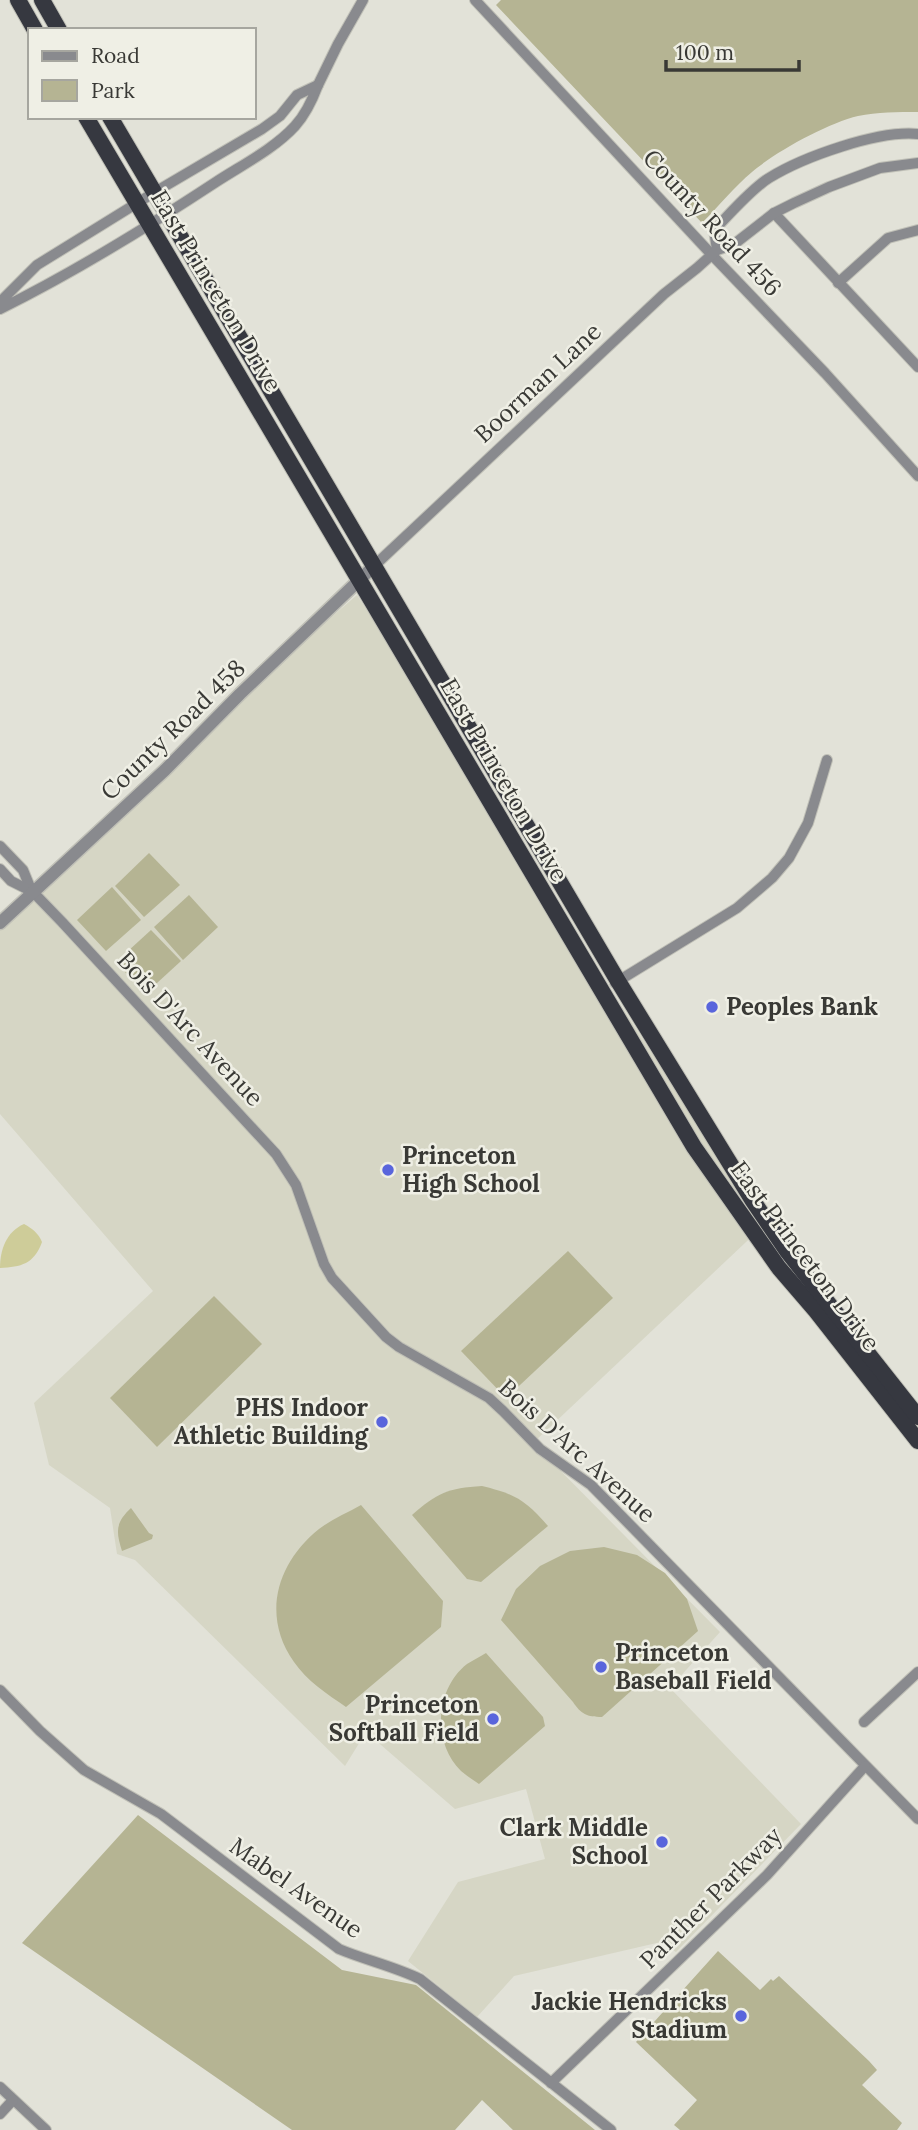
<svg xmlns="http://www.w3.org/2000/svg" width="918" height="2130" viewBox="0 0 918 2130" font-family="Lora,serif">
<rect width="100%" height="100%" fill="#e2e2d8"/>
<polygon fill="#d6d6c5" points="357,595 763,1226 533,1443 720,1632 670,1688 801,1824 676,1952 661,1942 514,1976 477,2017 408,1961 458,1882 545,1859 526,1789 455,1809 366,1732 345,1766 135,1560 117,1554 110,1508 49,1465 34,1403 153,1291 0,1114 0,921 209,722"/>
<g fill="#b5b493">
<path d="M501,0H918V112C898,112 877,112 858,116C828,123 775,152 752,172C734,187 719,206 702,223L496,5Z"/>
<polygon points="149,853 180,885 144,917 115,886"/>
<polygon points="112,887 141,920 106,951 77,920"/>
<polygon points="189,895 218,927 183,960 154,927"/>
<polygon points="151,930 181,961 145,994 116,962"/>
<polygon points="568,1251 613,1298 506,1398 461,1351"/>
<polygon points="214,1296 262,1344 157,1447 110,1398"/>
<path d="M482,1486C515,1494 525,1500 548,1526L481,1582L467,1579L412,1515C437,1493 448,1488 482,1486Z"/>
<path d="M361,1505L443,1601L441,1627L346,1707C327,1694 307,1681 294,1662C261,1615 277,1563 319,1529C332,1519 347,1513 361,1505Z"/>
<path d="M131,1508L149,1533L153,1535L152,1539L122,1551C116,1532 115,1523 131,1508Z"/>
<path d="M604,1547L637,1555L665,1573L687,1599L698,1631L602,1717C587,1717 581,1714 573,1702L501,1620L516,1589L540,1566L570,1551Z"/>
<path d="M486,1653L543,1717L545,1726L479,1784C473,1780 467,1776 461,1771C432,1743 435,1689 467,1664C473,1660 480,1657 486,1653Z"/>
<polygon points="138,1815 342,1970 416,1985 595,2130 513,2130 482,2100 455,2130 292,2130 22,1943"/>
<polygon points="718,1951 760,1990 771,1979 773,1981 779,1976 869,2061 877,2070 862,2085 902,2123 897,2130 680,2130 674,2125 697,2100 636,2042"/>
</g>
<path fill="#cecc99" d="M24,1224C33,1229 38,1233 42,1242C34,1264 21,1267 0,1268C0,1250 6,1232 24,1224Z"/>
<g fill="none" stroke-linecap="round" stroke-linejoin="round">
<defs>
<g id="minor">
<polyline points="475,0 712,255 825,373 918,476"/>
<polyline points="318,85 338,44 363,0"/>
<polyline points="774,213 918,367"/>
<path d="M717,250L714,230C729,215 751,189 769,178C803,157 878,130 918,134"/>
<polyline points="838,283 888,238 918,230"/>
<path d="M0,302L37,265L155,192L262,129L280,116L297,95L318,85C312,101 306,114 295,126C274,149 242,165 216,182C146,228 75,272 0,309"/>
<polyline points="374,566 664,294 697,268 717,250 733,245 774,213 794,203 829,187 880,168 918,163"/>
<polyline points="0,846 23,870 32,892"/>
<polyline points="0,869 11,881 33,892 62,922 276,1154 296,1185 324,1264 332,1278 386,1337 399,1347 489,1398 503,1411 540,1449 591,1485 918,1819"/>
<polyline points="615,983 737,908 772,878 789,858 808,823 827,760"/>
<path d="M0,1690L40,1731L84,1770L161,1814L339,1949C365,1960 393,1966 420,1979L611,2130"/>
<polyline points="864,1722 918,1672"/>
<polyline points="551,2083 767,1875 865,1766"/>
<polyline points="0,2087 46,2130"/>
<polyline points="0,2114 13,2100"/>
</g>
<polyline id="tertiary" points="0,923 165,770 240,694 374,566"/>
<g id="trunk">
<polyline points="18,0 35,30"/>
<polyline points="42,0 59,30"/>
<polyline points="86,117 694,1147 779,1268 816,1311 918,1441"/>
<polyline points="110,117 618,981 753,1201 787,1251 918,1417"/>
</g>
</defs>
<use href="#minor" stroke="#c0c0b7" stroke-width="12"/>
<use href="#tertiary" stroke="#c0c0b7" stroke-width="15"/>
<use href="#trunk" stroke="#c0c0b7" stroke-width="18"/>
<use href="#minor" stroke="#898a8e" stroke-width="10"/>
<use href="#tertiary" stroke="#898a8e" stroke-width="12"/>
<use href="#trunk" stroke="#363840" stroke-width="16"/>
</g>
<g fill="#5965dc" stroke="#efefe5" stroke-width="2.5">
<circle cx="712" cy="1007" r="7"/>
<circle cx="388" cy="1170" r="7"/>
<circle cx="382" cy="1422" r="7"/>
<circle cx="601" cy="1667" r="7"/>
<circle cx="493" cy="1719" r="7"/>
<circle cx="662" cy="1842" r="7"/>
<circle cx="741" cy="2016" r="7"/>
</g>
<g text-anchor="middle" stroke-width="5" stroke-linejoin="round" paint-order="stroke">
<g font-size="24" fill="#393935" stroke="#efefe5">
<text transform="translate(712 223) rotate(47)" y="8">County Road 456</text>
<text transform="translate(216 291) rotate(59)" y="8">East Princeton Drive</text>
<text transform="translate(538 383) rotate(-43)" y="8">Boorman Lane</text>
<text transform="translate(173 730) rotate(-44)" y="8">County Road 458</text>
<text transform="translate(504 780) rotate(60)" y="8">East Princeton Drive</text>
<text transform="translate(190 1029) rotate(47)" y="8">Bois D'Arc Avenue</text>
<text transform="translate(805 1256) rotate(53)" y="8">East Princeton Drive</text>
<text transform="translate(577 1451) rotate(42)" y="8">Bois D'Arc Avenue</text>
<text transform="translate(296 1888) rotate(35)" y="8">Mabel Avenue</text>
<text transform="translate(711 1898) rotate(-45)" y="8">Panther Parkway</text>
</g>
<g font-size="24" font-weight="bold" fill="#393935" stroke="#efefe5" text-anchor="end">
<text x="726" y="1015" text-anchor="start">Peoples Bank</text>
<text x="402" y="1164" text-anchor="start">Princeton<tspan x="402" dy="28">High School</tspan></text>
<text x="368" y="1416">PHS Indoor<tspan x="368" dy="28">Athletic Building</tspan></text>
<text x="615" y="1661" text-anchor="start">Princeton<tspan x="615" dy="28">Baseball Field</tspan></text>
<text x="479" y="1713">Princeton<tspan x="479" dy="28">Softball Field</tspan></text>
<text x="648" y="1836">Clark Middle<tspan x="648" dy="28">School</tspan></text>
<text x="727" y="2010">Jackie Hendricks<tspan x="727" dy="28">Stadium</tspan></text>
</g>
</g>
<rect x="28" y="28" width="228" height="91" fill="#efefe5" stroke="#a6a69f" stroke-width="2"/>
<rect x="42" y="51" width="35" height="10" fill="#898a8e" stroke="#a6a69f" stroke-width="2"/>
<text x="91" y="63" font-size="21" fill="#393935">Road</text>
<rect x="42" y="80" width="35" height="21" fill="#b5b493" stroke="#a6a69f" stroke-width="2"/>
<text x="91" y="98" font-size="21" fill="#393935">Park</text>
<path d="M666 60v10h133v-10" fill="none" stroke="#393935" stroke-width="3.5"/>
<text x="676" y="60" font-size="21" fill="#393935" stroke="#efefe5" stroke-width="5" paint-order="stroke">100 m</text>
</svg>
